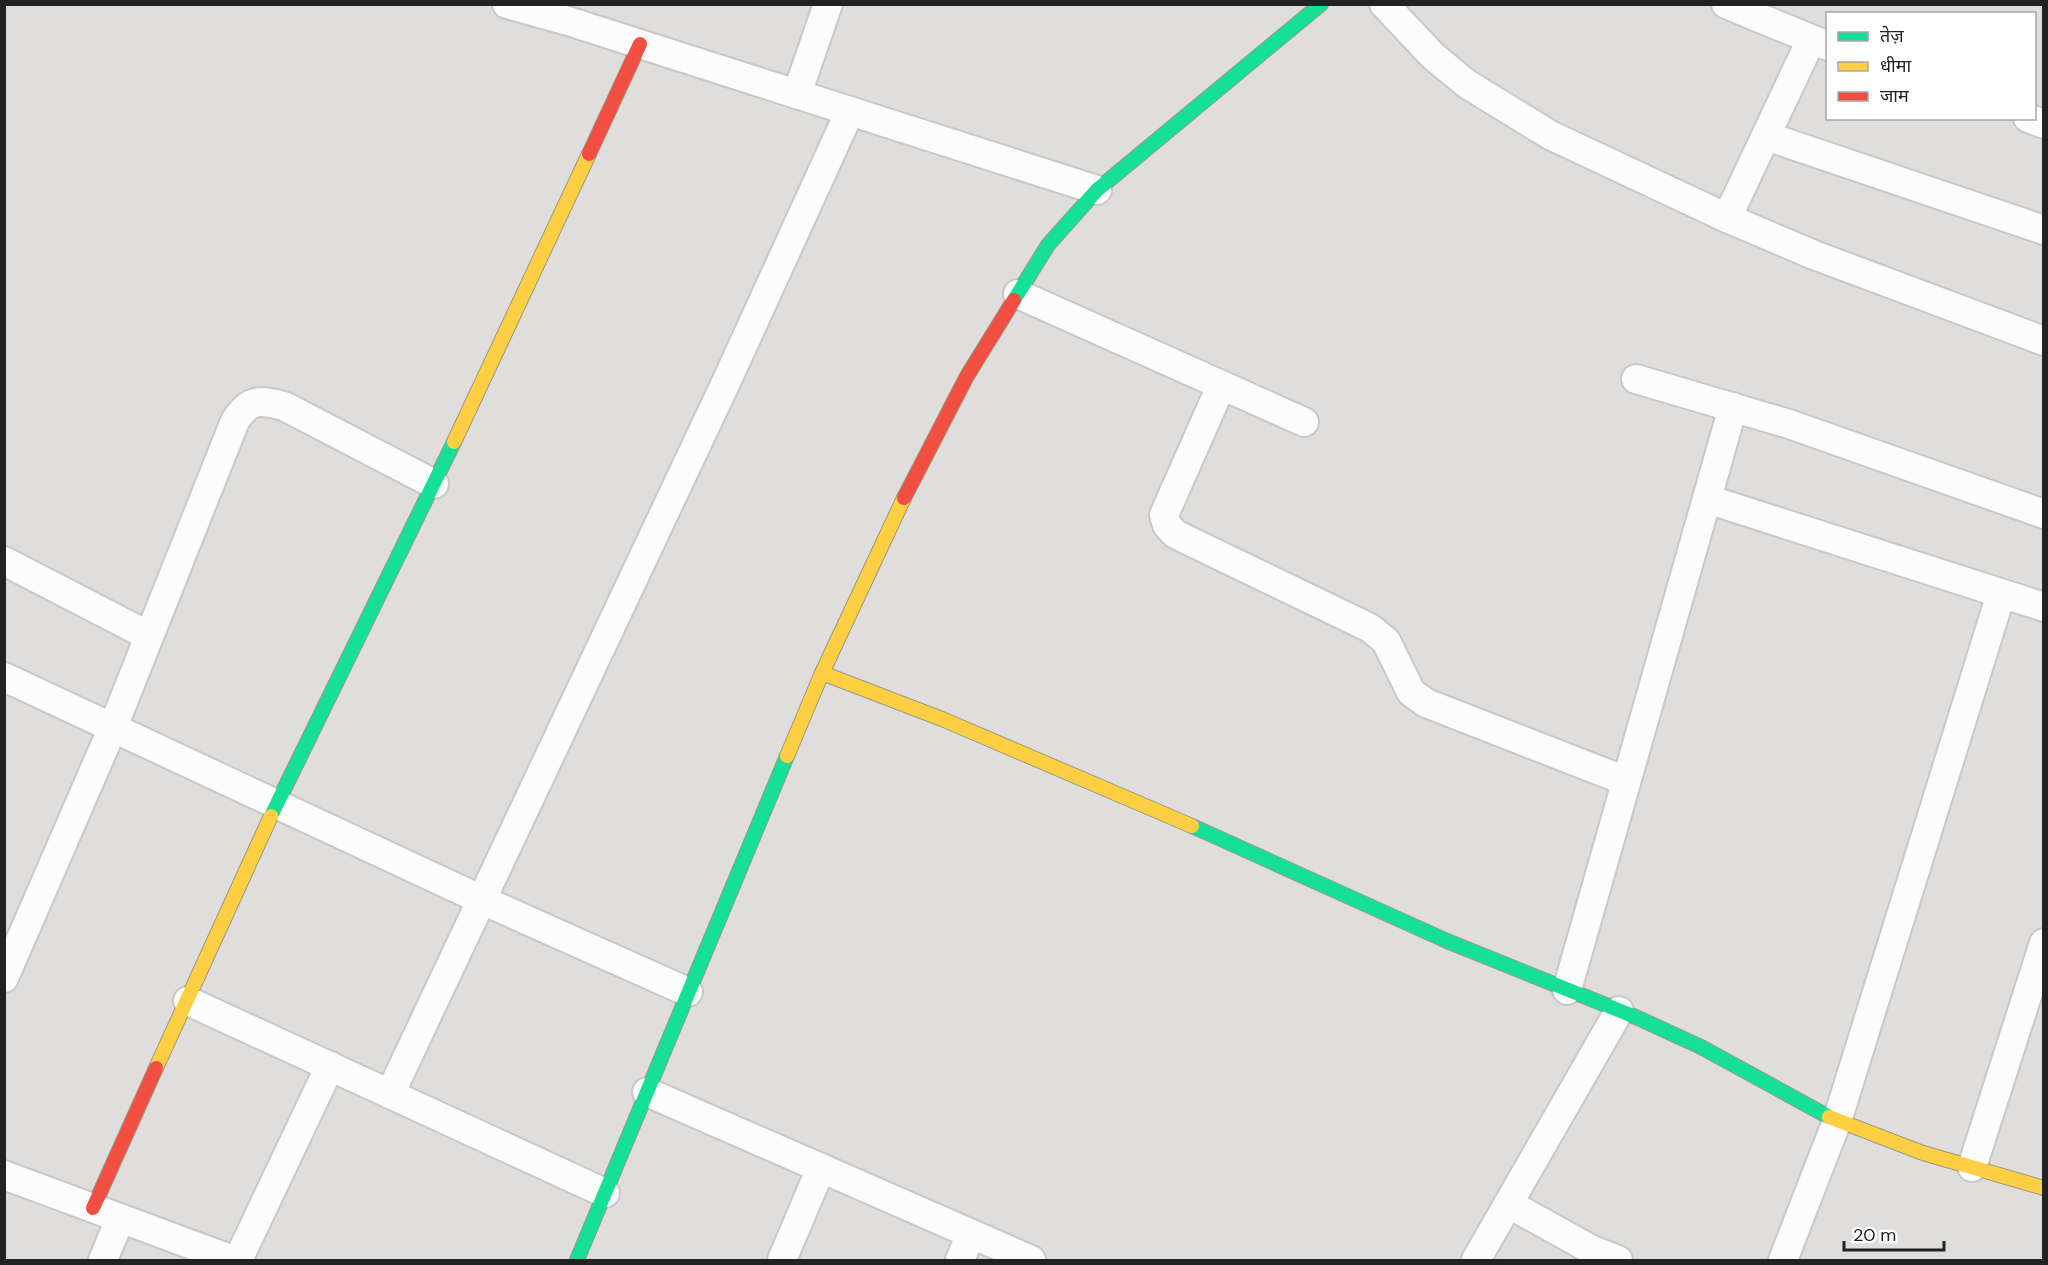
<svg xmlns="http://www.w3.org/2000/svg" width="2048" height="1265" viewBox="0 0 2048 1265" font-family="'DM Sans','Noto Sans Devanagari',sans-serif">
<rect width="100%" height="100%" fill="#f0eeeb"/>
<path fill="#dfdedc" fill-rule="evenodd" d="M5,5H2043V1260H5ZM1828,14H2034V118H1828Z"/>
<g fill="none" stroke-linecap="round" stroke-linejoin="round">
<defs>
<g id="street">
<polyline points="507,4 568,21 1097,190"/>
<polyline points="1384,4 1433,56 1467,84 1550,135 1727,218 1814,255 2044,341"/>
<polyline points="1726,4 1828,46"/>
<polyline points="797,94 828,4"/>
<polyline points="2028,118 2044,124"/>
<polyline points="1766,136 2044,230"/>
<polyline points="1727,218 1811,40"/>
<polyline points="1018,294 1304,422"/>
<polyline points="1636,379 1789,424 2044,514"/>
<polyline points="1221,386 1164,515 1167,525 1175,534 1370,628 1386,641 1411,692 1426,703 1626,781"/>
<polyline points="1707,499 2044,607"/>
<polyline points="4,561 149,636"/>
<polyline points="4,677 482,900 688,992"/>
<path d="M4,978L113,727L235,421C250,398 259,400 284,406L434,484"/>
<polyline points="1567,990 1733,407"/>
<polyline points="188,1001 605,1193"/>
<polyline points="647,1092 1031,1260"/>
<polyline points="390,1094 728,378 850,111"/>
<polyline points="1972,1167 2044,943"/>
<polyline points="4,1175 233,1260"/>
<polyline points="1509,1204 1592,1250 1618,1260"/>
<polyline points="103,1260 120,1219"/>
<polyline points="238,1260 330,1066"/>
<polyline points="782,1260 821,1168"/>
<polyline points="960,1260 971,1234"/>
<polyline points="1476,1260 1619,1011"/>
<polyline points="1783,1260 1837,1121 2001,594"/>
</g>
<g id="fast">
<polyline points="1014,300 1048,245 1097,190 1321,4"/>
<polyline points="271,816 454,442"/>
<polyline points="1192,826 1447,941 1638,1018 1701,1047 1829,1117"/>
<polyline points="577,1260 787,756"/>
</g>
<g id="slow">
<polyline points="454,442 589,154"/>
<polyline points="822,673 942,719 1192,826"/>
<polyline points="787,756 822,673 904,498"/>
<polyline points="156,1068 271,816"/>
<polyline points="1829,1117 1923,1153 2044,1188"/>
</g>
<g id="jam">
<polyline points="589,154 640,44"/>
<polyline points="904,498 967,376 1014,300"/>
<polyline points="93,1208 156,1068"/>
</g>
</defs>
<use href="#street" stroke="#c9c8c7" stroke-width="32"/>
<use href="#fast" stroke="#999a82" stroke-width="16"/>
<use href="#slow" stroke="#999a82" stroke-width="16"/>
<use href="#jam" stroke="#999a82" stroke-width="16"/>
<use href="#street" stroke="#fdfcfc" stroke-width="28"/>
<use href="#fast" stroke="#16e098" stroke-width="14"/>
<use href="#slow" stroke="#ffcf43" stroke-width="14"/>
<use href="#jam" stroke="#f24e42" stroke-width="14"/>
</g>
<rect width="2048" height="1265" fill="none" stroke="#222222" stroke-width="12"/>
<rect x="1826" y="12" width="210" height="108" fill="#ffffff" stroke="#a7a7a7" stroke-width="1.5"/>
<rect x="1838" y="32" width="30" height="9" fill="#16e098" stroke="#a7a7a7" stroke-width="1.5"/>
<text x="1880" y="42" font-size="18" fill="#222222">तेज़</text>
<rect x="1838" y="62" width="30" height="9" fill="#ffcf43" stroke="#a7a7a7" stroke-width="1.5"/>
<text x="1880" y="72" font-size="18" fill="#222222">धीमा</text>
<rect x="1838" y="92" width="30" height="9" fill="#f24e42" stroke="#a7a7a7" stroke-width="1.5"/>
<text x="1880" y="102" font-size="18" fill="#222222">जाम</text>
<path d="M1844 1241v9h100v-9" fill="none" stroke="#222222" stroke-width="3"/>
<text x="1853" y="1241" font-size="18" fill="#222222" stroke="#ffffff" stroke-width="4.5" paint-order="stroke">20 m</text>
</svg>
